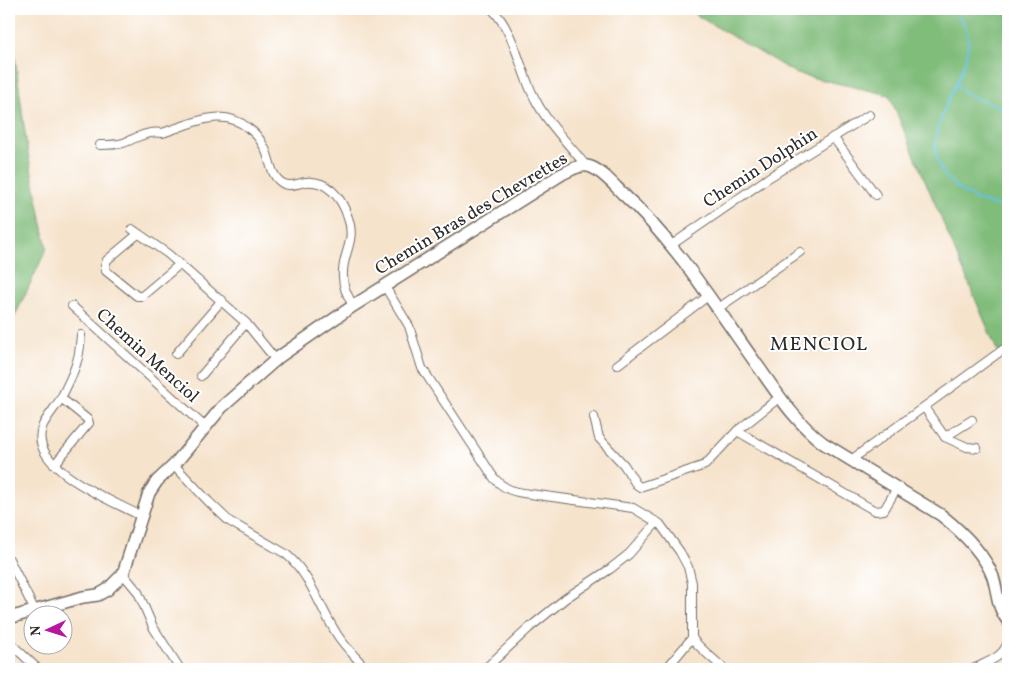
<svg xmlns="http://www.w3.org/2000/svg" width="1017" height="678" viewBox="0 0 1017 678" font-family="Vollkorn,serif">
<rect width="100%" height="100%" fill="#fff"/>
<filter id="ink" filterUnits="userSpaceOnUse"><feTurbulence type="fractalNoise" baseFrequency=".02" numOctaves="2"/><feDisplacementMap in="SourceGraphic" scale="10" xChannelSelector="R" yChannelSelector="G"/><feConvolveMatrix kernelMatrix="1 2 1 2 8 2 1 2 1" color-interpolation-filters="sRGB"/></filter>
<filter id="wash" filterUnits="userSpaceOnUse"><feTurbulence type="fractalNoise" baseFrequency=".0096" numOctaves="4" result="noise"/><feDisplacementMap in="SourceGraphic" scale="20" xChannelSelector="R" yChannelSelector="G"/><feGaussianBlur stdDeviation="1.12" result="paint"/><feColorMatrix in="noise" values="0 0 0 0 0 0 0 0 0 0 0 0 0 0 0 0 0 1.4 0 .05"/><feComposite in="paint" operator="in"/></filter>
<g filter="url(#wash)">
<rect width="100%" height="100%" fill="#f6e3cc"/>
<g fill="#80bc7a" stroke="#567452">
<polygon points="694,9 1008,9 1008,355 1002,351 999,353 996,348 889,95 797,74 696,15"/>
<polygon points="9,11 27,148 47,248 9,329"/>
</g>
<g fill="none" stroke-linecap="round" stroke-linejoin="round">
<g stroke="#60c3de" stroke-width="2">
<path d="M950,9C1011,54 893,129 953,184C968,198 988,205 1008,207"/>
<polyline points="956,83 969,96 998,106 1008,114"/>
</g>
</g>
</g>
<g filter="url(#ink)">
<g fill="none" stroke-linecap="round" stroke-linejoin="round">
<defs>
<g id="minor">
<path d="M492,9C516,34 519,69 535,99C547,123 569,144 586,166"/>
<polyline points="833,137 876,195"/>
<path d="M100,145C107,145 116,145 123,143C132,140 141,134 151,133C155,132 159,133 162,133C167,132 172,129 177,128C201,119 226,110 248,128C254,132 260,139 263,145C271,157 269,177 284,184C292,187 298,183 306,182C327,180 341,197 347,215C358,242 341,253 343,277C343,288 348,296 353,306"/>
<polyline points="132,229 168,254 246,323 276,360"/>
<polyline points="138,234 107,260 105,266 106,271 137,296 142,296 180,264"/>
<polyline points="670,246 768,178 869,115"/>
<path d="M384,285L409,326L422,368L494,478C502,487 510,491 523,493L633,508L660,524L680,552L688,567L692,583V638C698,647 716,661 724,669"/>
<polyline points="72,306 204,426"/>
<polyline points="717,309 800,252"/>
<path d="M81,335C80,343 80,353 77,361C74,373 67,386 62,396C57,406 48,415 43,425C24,467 113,501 141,516"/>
<polyline points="176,354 222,300"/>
<polyline points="617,365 708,296"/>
<polyline points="201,376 246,323"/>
<polyline points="924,407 945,437 967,447 977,448"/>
<polyline points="594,417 599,438 624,465 636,484 640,487 705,465 737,431 780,397"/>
<polyline points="737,431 870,508 876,511 884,510 897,488"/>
<polyline points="945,437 972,420"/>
<polyline points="851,460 1008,346"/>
<polyline points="54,465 89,423 87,419 61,398"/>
<path d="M174,465L209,502L229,521L286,554C311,575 320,609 338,636C346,648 357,658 366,669"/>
<polyline points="9,559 35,611"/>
<polyline points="123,574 138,592 153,627 180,669"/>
<polyline points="9,642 38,669"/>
<polyline points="482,669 487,667 529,628 566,598 610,569 629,554 657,522"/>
<polyline points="666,669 692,638"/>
<path d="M973,669C987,662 1003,658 1008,642"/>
</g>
<path id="secondary" d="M9,618L83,597L98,595L107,590L123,574L149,493L157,481L174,465L222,407L279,357L353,306L562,174C571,170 581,163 591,167C603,172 614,185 623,194C674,240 715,306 755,362C776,391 794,421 823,443L941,515C961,531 984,553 993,577C998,593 997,608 1008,621"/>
</defs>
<use href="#minor" stroke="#726b63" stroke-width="10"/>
<use href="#secondary" stroke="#726b63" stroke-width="14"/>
<use href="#minor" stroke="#fff" stroke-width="8"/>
<use href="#secondary" stroke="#fff" stroke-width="11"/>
</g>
</g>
<g text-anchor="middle" stroke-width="4" stroke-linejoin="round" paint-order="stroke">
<g font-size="18" fill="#2b2b2b" stroke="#fff">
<text transform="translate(760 167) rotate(-33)" y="6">Chemin Dolphin</text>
<text transform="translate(471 213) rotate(-31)" y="6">Chemin Bras des Chevrettes</text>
<text transform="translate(148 355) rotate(42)" y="6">Chemin Menciol</text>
</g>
<g font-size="20" letter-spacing="1" fill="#2b2b2b" stroke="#fff">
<text x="819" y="350">MENCIOL</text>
</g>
</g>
<rect width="1017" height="678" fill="none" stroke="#fff" stroke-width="30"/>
<g transform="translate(48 630) rotate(266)"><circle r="24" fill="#ffffff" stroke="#aaaaaa"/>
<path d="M0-4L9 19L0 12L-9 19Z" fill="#b5179e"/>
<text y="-8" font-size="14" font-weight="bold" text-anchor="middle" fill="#2b2b2b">N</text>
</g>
</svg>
